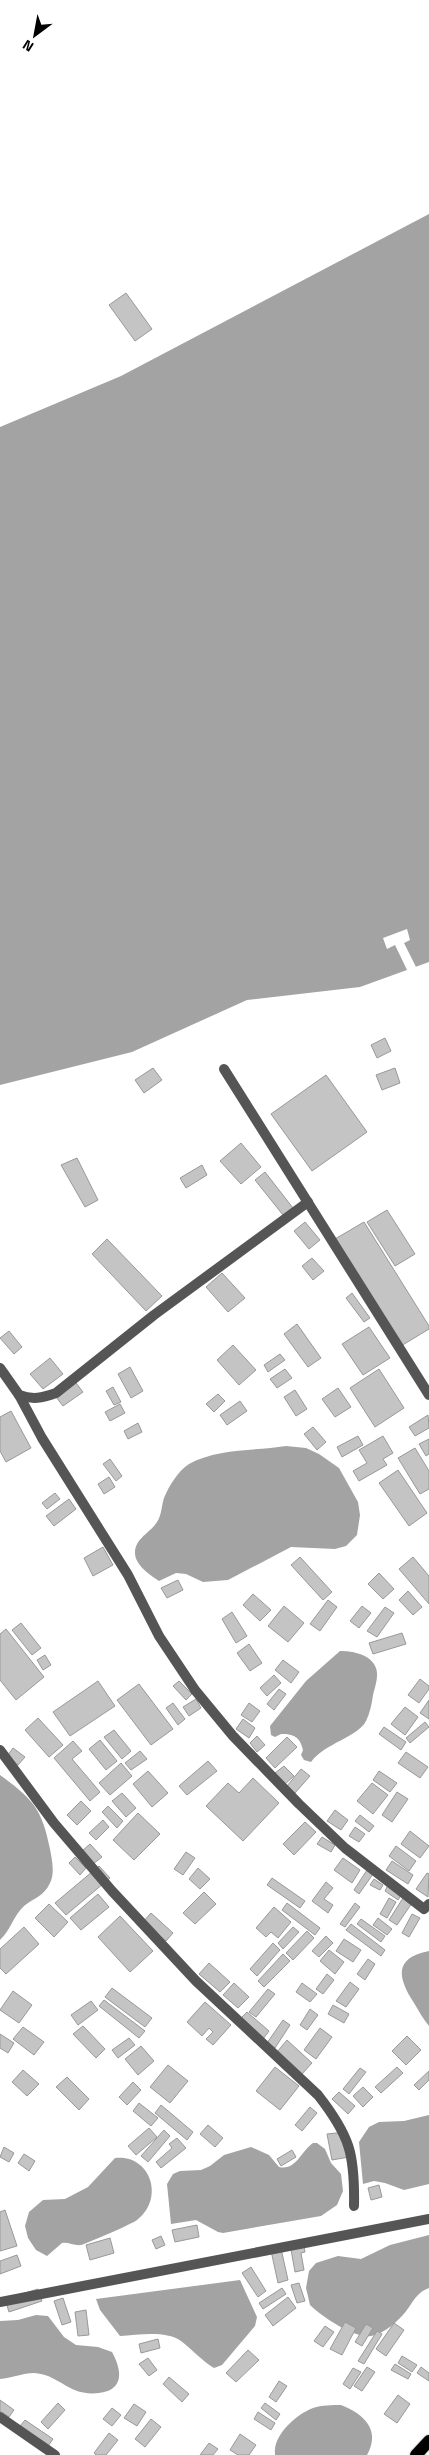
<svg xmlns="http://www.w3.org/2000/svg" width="429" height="2455" viewBox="0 0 429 2455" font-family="'Titillium Web',sans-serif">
<rect width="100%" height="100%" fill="#fff"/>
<g fill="#a3a3a3">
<polygon points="429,214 429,962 360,987 247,1000 132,1052 0,1085 0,427 121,376"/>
<path d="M286,1446L306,1448L319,1454L339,1468L358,1502L360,1515L357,1535L346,1546L335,1549L291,1547L228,1580L203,1582L186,1574L176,1573L159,1581C150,1575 135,1565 135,1553C135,1540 147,1534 154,1526C162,1518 161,1507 164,1498C169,1486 178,1471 189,1464C217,1448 256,1451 286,1446Z"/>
<path d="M340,1651C352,1651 371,1654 376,1668C379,1676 375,1687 373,1695C372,1703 370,1713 366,1721C358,1737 325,1743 311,1762L304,1760L301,1755L303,1750C300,1737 294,1734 281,1734L275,1737L271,1735L270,1726L306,1681Z"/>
<path d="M0,1775C33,1799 42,1809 50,1849C52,1860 55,1873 50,1883C44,1896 34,1898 24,1906C14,1915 10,1931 0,1940Z"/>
<path d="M429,1951V2026C423,2019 419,2011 414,2003C398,1978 393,1958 429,1951Z"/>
<polygon points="429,2115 429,2184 404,2190 385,2183 374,2181 363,2184 359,2142 369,2127 379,2122 404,2121"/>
<path d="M313,2143H317L325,2149L331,2163L341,2174L343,2191L337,2205L321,2216L223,2233L218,2232L196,2220L171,2224L167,2184L173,2174L180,2171L201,2170L210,2166L224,2155L251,2147L269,2155L279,2167C296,2171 301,2151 313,2143Z"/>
<path d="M115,2158C151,2154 165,2199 137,2220C132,2224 88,2243 81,2245C75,2246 68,2242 62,2243L47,2256L36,2250L28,2238L25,2226L29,2212L43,2200L65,2199L88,2187Z"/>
<path d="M429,2235V2288C413,2294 412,2307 400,2318C392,2326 382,2334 371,2336C355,2339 321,2316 310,2305L306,2288L309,2271L316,2263L338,2256L361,2259L390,2245Z"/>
<path d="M240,2280L257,2317L255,2326L222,2365L214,2368C201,2360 193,2350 181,2341C165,2330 139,2335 120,2336L100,2310L96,2299Z"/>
<path d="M36,2315L48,2316L64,2337L76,2345L98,2347L112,2352C117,2361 123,2376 116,2385C111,2391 105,2392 99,2393C69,2397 59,2374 34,2373C23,2373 11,2378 0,2379V2321L18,2320Z"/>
<path d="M341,2405C364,2414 381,2430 367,2455H275C272,2435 297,2414 313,2408C322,2405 332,2405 341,2405Z"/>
</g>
<polygon fill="#fff" points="407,929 410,940 404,943 417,969 408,972 395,945 387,949 383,938"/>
<g fill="#c4c4c4" stroke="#999">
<polygon points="126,293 152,329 135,341 109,305"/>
<polygon points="385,1038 391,1051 377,1058 371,1045"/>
<polygon points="153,1068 162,1080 144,1093 135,1080"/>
<polygon points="395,1068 400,1083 382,1090 376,1075"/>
<polygon points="326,1075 367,1132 312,1171 271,1114"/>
<polygon points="241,1143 261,1167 241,1184 220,1161"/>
<polygon points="77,1158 98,1200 85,1207 61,1165"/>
<polygon points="202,1165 207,1175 186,1188 180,1178"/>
<polygon points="265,1172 293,1208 283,1215 255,1180"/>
<polygon points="387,1210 415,1254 395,1266 367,1222"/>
<polygon points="305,1222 320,1240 309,1249 294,1231"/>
<polygon points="364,1222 429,1326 429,1329 401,1346 335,1239"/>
<polygon points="107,1239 162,1296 146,1311 92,1254"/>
<polygon points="312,1258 324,1271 313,1280 302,1266"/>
<polygon points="222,1273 245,1298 228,1312 206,1287"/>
<polygon points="352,1293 370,1318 364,1322 346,1298"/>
<polygon points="297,1324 321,1358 308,1367 284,1334"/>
<polygon points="369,1327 390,1358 363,1375 342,1344"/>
<polygon points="9,1331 22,1347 14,1354 0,1338"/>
<polygon points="233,1345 256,1370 239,1385 217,1360"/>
<polygon points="280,1354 285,1360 268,1372 264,1365"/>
<polygon points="50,1358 63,1374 43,1389 30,1374"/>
<polygon points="130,1367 143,1391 131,1398 118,1374"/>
<polygon points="285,1369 292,1378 277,1388 270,1379"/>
<polygon points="379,1369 404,1408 375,1427 350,1388"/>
<polygon points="76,1383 83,1392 63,1406 56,1397"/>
<polygon points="113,1387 121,1402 114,1405 106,1391"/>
<polygon points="338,1388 351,1407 335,1417 322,1399"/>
<polygon points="295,1390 307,1409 296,1416 284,1397"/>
<polygon points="218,1394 225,1401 214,1412 206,1404"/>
<polygon points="240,1401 247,1411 227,1425 220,1415"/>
<polygon points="120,1404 125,1413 110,1421 105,1412"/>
<polygon points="11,1411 31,1448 6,1462 0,1451 0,1417"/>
<polygon points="428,1415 429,1428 415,1436 409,1427"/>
<polygon points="138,1423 142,1432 128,1439 124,1431"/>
<polygon points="313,1427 326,1442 317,1450 304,1434"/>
<polygon points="358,1436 363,1445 342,1457 337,1447"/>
<polygon points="383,1436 393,1453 383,1459 387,1465 359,1481 353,1471 367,1463 359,1450"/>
<polygon points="429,1439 429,1454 426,1456 419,1444"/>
<polygon points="415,1448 429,1471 429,1489 420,1494 398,1458"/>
<polygon points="110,1459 122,1476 116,1481 103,1464"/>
<polygon points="398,1470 427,1513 409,1526 379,1483"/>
<polygon points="109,1477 115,1487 104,1494 98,1484"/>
<polygon points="55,1493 60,1499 47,1509 42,1503"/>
<polygon points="69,1499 76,1509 54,1526 46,1516"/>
<polygon points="103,1547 113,1565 93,1576 84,1558"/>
<polygon points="300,1557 332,1592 323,1600 291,1565"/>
<polygon points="413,1557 429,1576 429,1604 399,1569"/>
<polygon points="379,1573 394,1589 383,1599 368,1584"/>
<polygon points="178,1580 183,1590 167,1598 161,1588"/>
<polygon points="408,1591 422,1607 413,1615 399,1600"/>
<polygon points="253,1594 271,1610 260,1621 243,1605"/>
<polygon points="328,1600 337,1607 320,1631 310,1624"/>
<polygon points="284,1606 304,1623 288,1642 268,1626"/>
<polygon points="362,1606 371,1613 359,1628 350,1621"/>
<polygon points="385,1607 394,1613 377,1637 367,1631"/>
<polygon points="232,1612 247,1636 236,1643 222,1619"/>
<polygon points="21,1623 41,1648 32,1655 12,1630"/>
<polygon points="6,1629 44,1677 16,1700 0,1680 0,1634"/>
<polygon points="402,1633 406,1644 373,1654 369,1643"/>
<polygon points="249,1644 262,1663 250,1671 237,1653"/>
<polygon points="45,1655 51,1665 43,1670 37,1660"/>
<polygon points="283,1660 299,1672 291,1683 275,1670"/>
<polygon points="274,1675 281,1683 267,1696 260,1688"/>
<polygon points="420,1679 429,1686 429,1689 419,1703 408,1695"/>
<polygon points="98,1681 115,1706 70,1736 53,1712"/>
<polygon points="179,1681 192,1694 186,1700 173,1686"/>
<polygon points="139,1684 173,1729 151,1745 117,1700"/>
<polygon points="279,1689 286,1694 274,1710 267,1704"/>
<polygon points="196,1699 201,1708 189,1716 183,1707"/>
<polygon points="429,1700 429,1719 420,1713"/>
<polygon points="173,1703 185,1719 178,1725 166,1708"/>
<polygon points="249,1703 260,1711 252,1722 241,1715"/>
<polygon points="405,1707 418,1717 405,1735 391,1724"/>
<polygon points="38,1718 63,1745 49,1757 25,1730"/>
<polygon points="243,1719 255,1728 249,1738 236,1729"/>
<polygon points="425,1722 429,1727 410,1743 406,1738"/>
<polygon points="384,1727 406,1742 401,1750 379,1734"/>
<polygon points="114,1730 131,1751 122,1759 104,1737"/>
<polygon points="257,1736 265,1745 257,1752 250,1743"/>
<polygon points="287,1737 297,1747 275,1768 266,1758"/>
<polygon points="100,1740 117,1761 106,1770 89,1749"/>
<polygon points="73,1741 82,1751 72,1759 100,1792 90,1801 54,1758"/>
<polygon points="13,1748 25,1757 18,1765 7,1756"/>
<polygon points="140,1751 147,1759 131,1770 125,1763"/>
<polygon points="406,1752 428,1767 420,1778 398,1763"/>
<polygon points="208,1761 217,1771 187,1795 179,1786"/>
<polygon points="121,1763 132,1776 110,1795 99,1783"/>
<polygon points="284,1766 294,1776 285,1784 275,1773"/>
<polygon points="301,1769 310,1776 295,1793 287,1786"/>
<polygon points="148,1771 168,1793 152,1807 133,1784"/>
<polygon points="379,1771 397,1783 390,1792 373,1780"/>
<polygon points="253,1778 279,1803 243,1841 206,1806 228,1783 239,1793"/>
<polygon points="372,1783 388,1795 373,1814 357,1801"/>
<polygon points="397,1792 408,1799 392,1822 382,1815"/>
<polygon points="122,1793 136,1808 126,1817 112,1801"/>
<polygon points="81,1801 91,1811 77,1825 67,1815"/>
<polygon points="108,1806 123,1821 117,1828 102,1812"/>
<polygon points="335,1810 348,1820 341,1830 327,1821"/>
<polygon points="138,1813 160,1834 134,1860 113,1840"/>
<polygon points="360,1815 374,1826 369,1832 355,1821"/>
<polygon points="103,1820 109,1827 96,1840 89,1833"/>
<polygon points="305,1822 316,1832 294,1855 283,1844"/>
<polygon points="355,1827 365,1834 359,1842 349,1836"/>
<polygon points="410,1831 429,1846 420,1858 401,1844"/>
<polygon points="322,1837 335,1845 331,1852 317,1844"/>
<polygon points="90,1844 102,1857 93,1864 82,1851"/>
<polygon points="396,1846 416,1861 409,1871 389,1856"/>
<polygon points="186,1852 195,1858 183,1875 174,1869"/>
<polygon points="75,1857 86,1868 80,1875 69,1863"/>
<polygon points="343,1858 360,1870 352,1883 334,1870"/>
<polygon points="392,1861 413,1875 408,1884 386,1870"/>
<polygon points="99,1866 110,1878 66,1915 55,1903"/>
<polygon points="198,1868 210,1879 200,1889 189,1879"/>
<polygon points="367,1870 373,1874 359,1894 354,1890"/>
<polygon points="427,1873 429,1874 428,1897 416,1889"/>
<polygon points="272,1878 305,1901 300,1908 267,1885"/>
<polygon points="374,1879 383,1885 380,1890 370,1885"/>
<polygon points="326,1882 333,1888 324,1899 333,1905 328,1913 312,1901"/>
<polygon points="388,1885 402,1894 398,1900 385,1891"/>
<polygon points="204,1892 216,1904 195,1924 183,1913"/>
<polygon points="98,1894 109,1907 81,1930 70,1918"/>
<polygon points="389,1898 396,1902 387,1918 380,1914"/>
<polygon points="403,1898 412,1903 397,1925 389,1920"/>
<polygon points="287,1903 320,1928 315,1935 282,1910"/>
<polygon points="355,1903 360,1907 345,1927 340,1924"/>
<polygon points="49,1904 68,1922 54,1937 35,1918"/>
<polygon points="274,1907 291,1922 278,1938 271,1932 266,1937 256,1928"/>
<polygon points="151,1913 173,1933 166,1941 143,1922"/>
<polygon points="412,1914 420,1918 409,1937 402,1933"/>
<polygon points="120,1916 153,1951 130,1972 98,1937"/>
<polygon points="378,1918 392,1929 387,1935 373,1925"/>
<polygon points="361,1919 385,1936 381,1942 357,1924"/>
<polygon points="351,1924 385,1950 381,1956 346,1930"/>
<polygon points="24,1927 39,1944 6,1974 0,1968 0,1949"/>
<polygon points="293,1927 299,1932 283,1949 278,1943"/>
<polygon points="307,1931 314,1938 293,1960 286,1953"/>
<polygon points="326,1936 333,1943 319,1957 312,1951"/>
<polygon points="344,1939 361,1950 353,1962 336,1951"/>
<polygon points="273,1943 280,1950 257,1976 250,1969"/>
<polygon points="329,1950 344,1962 335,1974 320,1961"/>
<polygon points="283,1954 290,1961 264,1987 258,1981"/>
<polygon points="368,1959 375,1964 365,1980 357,1974"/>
<polygon points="209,1963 230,1982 220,1992 199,1974"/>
<polygon points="327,1974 334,1980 323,1994 316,1989"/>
<polygon points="350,1982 359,1989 346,2007 336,2001"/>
<polygon points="234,1983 249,1997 238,2008 223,1995"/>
<polygon points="302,1983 317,1994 310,2002 296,1992"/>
<polygon points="112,1988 152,2018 145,2027 105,1997"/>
<polygon points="268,1989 275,1994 256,2017 249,2012"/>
<polygon points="13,1991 32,2005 19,2023 0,2010"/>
<polygon points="104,2000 145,2031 139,2038 99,2006"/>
<polygon points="91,2001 98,2010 78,2025 71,2015"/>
<polygon points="205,2002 231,2025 213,2045 206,2039 213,2032 209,2028 202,2036 187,2022"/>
<polygon points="333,2005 349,2014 344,2023 328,2014"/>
<polygon points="310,2009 318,2015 307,2030 300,2025"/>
<polygon points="247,2012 269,2031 263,2039 240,2019"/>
<polygon points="283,2020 290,2025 275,2048 267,2043"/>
<polygon points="83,2026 105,2049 96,2058 73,2034"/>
<polygon points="23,2027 44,2042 34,2055 13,2039"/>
<polygon points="320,2028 332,2037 316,2059 304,2050"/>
<polygon points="0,2034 14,2043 8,2053 0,2048"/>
<polygon points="407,2036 421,2050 406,2065 392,2051"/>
<polygon points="129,2038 135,2045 118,2058 112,2050"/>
<polygon points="287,2040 312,2063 302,2074 277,2052"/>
<polygon points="141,2046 154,2061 138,2075 125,2059"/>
<polygon points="168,2065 188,2081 170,2103 150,2087"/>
<polygon points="275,2067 299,2086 280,2110 256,2091"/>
<polygon points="397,2067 403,2073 381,2093 375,2087"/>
<polygon points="360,2068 366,2072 349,2094 343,2089"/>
<polygon points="23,2070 39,2084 27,2096 12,2082"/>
<polygon points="429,2071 429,2080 419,2090 414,2085"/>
<polygon points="67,2077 89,2099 79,2110 56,2087"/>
<polygon points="133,2082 141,2090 127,2105 119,2097"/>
<polygon points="363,2087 373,2097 363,2107 353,2096"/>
<polygon points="339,2092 355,2106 348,2114 332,2099"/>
<polygon points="139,2103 158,2118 151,2126 133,2111"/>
<polygon points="161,2105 193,2132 187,2140 155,2113"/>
<polygon points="310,2107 317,2113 302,2131 295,2125"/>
<polygon points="208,2125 223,2138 215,2147 200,2134"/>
<polygon points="149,2128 157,2137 136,2155 128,2146"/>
<polygon points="164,2130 170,2136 148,2162 141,2156"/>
<polygon points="345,2132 349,2157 332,2160 327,2134"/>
<polygon points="177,2138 186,2148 161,2168 156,2162 172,2148 169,2144"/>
<polygon points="4,2147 14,2153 9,2162 0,2157"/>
<polygon points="292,2150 296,2157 281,2166 277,2159"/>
<polygon points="24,2154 35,2161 29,2171 18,2163"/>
<polygon points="379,2185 382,2197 371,2200 368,2188"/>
<polygon points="5,2210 17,2246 0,2251 0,2212"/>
<polygon points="197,2225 199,2237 175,2242 172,2230"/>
<polygon points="161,2236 165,2245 156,2249 152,2240"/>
<polygon points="110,2238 114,2253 90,2260 86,2245"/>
<polygon points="303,2241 305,2252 301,2253 304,2270 295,2272 290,2244"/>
<polygon points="280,2244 288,2280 278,2283 270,2246"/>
<polygon points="17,2255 21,2266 0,2274 0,2261"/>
<polygon points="251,2267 266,2291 258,2297 242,2273"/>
<polygon points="299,2283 305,2301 297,2303 291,2285"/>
<polygon points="282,2288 286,2294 263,2309 259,2303"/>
<polygon points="38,2289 42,2301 9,2312 5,2299"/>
<polygon points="288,2297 296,2308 273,2326 265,2315"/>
<polygon points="63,2298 71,2322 62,2325 54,2301"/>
<polygon points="86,2310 89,2335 78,2336 75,2312"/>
<polygon points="345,2322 356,2328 342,2355 330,2349"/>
<polygon points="394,2323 404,2330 386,2356 376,2349"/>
<polygon points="366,2324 373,2328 362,2346 355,2342"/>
<polygon points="325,2326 334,2332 323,2347 314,2341"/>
<polygon points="377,2331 382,2334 364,2364 358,2361"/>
<polygon points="158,2339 160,2348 141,2353 139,2344"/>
<polygon points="248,2350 259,2360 236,2382 226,2373"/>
<polygon points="402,2356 417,2365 412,2372 398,2363"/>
<polygon points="148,2358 157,2370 149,2376 139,2364"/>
<polygon points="395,2364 411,2374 408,2379 391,2370"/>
<polygon points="367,2367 375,2372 362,2391 354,2386"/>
<polygon points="421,2367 429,2373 429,2381 417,2373"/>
<polygon points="353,2368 361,2372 350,2389 343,2384"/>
<polygon points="169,2377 189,2394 182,2402 163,2384"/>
<polygon points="279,2381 287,2386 276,2402 269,2397"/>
<polygon points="398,2395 410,2404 397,2423 384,2414"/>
<polygon points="0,2400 14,2410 9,2417 0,2411"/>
<polygon points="58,2403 65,2410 48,2429 41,2422"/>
<polygon points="265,2403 280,2414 276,2420 261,2408"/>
<polygon points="134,2404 146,2412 137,2426 124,2418"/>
<polygon points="112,2408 121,2415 112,2426 103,2419"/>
<polygon points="258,2412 275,2423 271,2430 254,2419"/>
<polygon points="151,2419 161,2427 145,2447 135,2439"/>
<polygon points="25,2420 53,2439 48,2446 20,2426"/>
<polygon points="109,2433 118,2440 106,2455 96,2455 94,2453"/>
<polygon points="240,2434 256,2445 249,2455 238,2455 230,2450"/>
<polygon points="209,2443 218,2449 213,2455 200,2455"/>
</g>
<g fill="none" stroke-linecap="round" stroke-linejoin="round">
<defs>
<polyline id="primary" points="416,2455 429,2441"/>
</defs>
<use href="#primary" stroke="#dbdbdb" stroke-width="14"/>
<g stroke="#555" stroke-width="10">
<polyline points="0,1368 19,1395 42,1438 128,1575 159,1636 195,1690 233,1736 299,1804 345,1848 424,1909 429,1904"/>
<path d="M19,1395C33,1400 42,1398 56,1393L154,1315L308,1202"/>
<path d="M0,1750L54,1823L112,1891L196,1981L318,2095C350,2136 355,2154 354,2206"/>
<polyline points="0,2417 55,2455"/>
</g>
<g stroke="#555" stroke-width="10">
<polyline points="224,1069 429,1395"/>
<polyline points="0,2302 429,2219"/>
</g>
<use href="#primary" stroke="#000" stroke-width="12"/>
</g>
<g transform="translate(35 35) rotate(212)" stroke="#ffffff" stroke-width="4" paint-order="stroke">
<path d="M0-4L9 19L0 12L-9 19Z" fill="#000000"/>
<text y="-8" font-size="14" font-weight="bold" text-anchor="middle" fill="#000000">N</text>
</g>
</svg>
